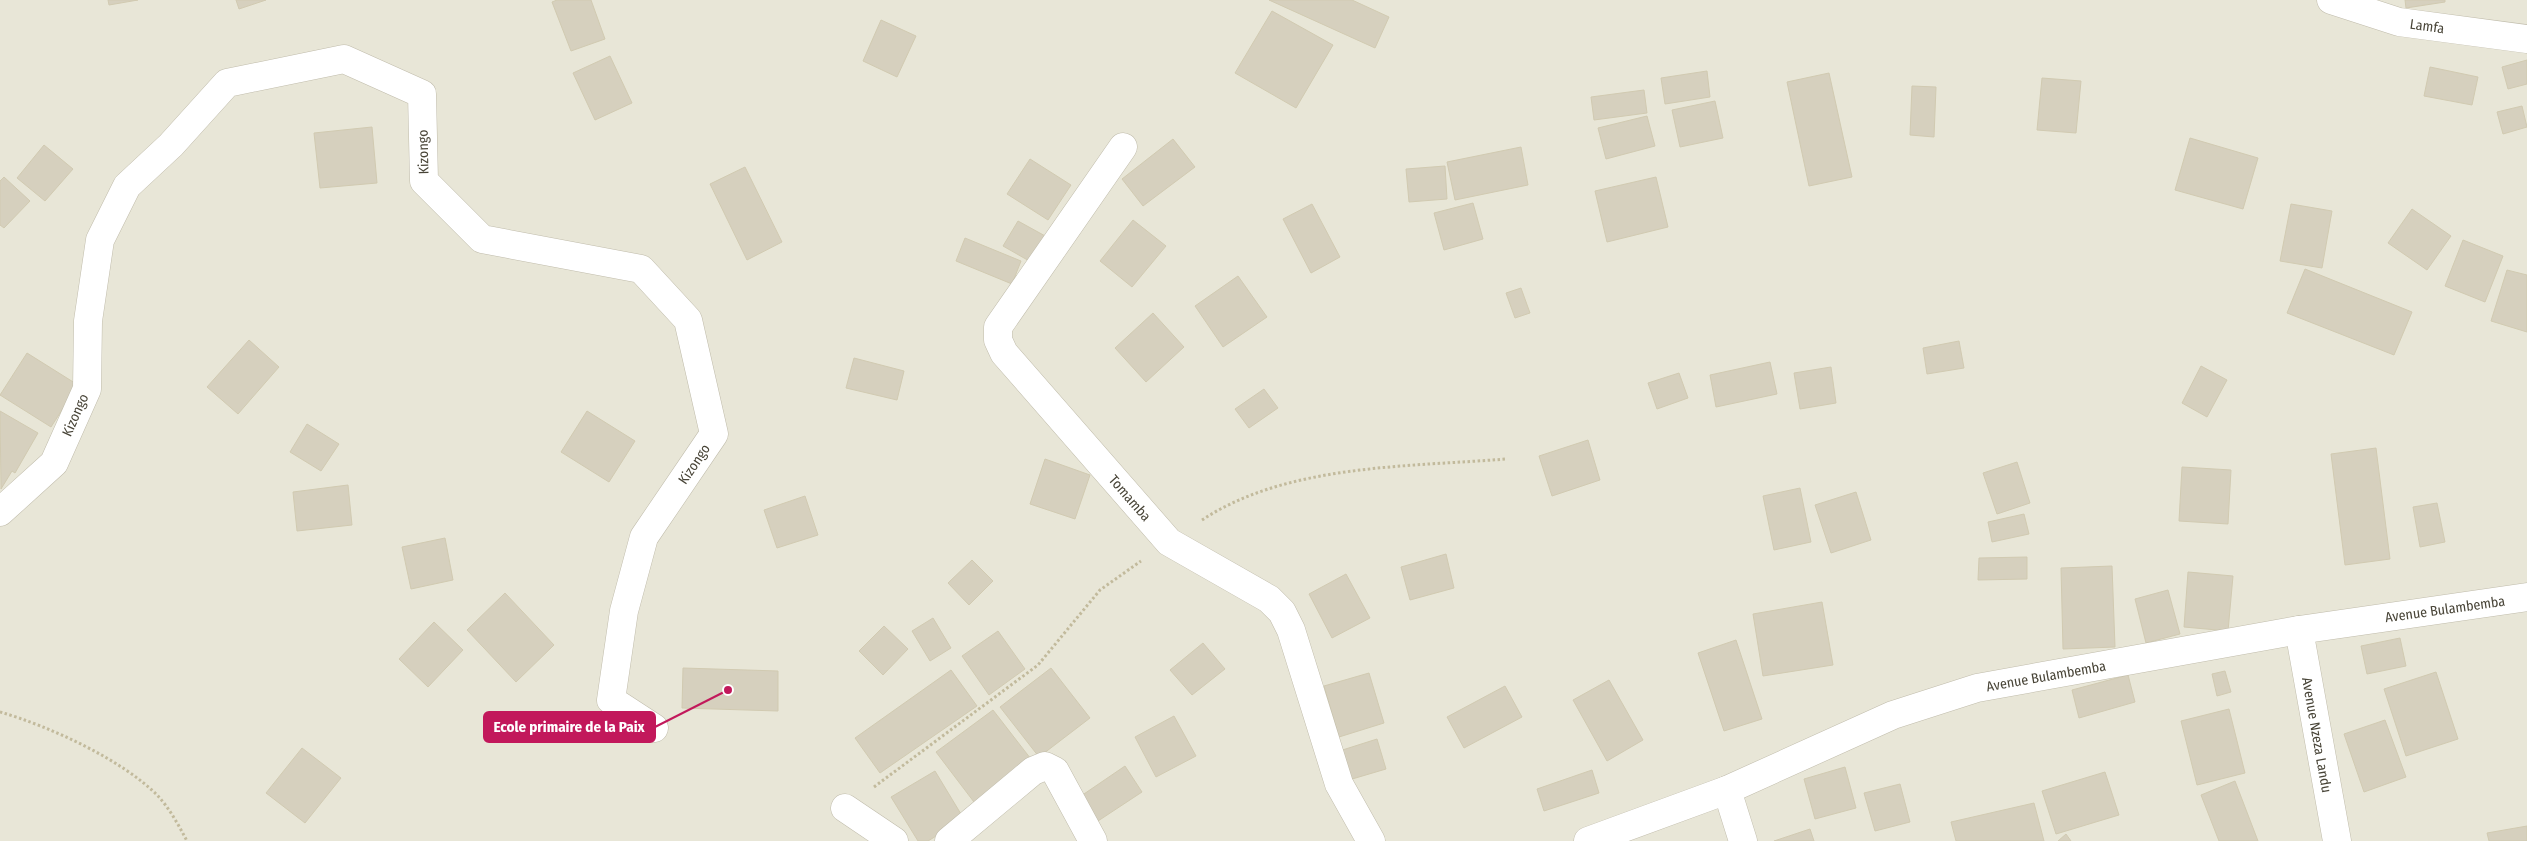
<svg xmlns="http://www.w3.org/2000/svg" width="2527" height="841" viewBox="0 0 2527 841" font-family="'Fira Sans Condensed',sans-serif">
<rect width="100%" height="100%" fill="#f4f3e9"/>
<rect fill="#e8e6d7" x="0" y="0" width="2527" height="841"/>
<g fill="#d6d0be" stroke="#d1cab1">
<polygon points="108,0 138,0 109,5"/>
<polygon points="236,0 266,0 239,9"/>
<polygon points="557,0 591,0 605,39 571,51 552,2"/>
<polygon points="1269,0 1352,0 1389,17 1375,48"/>
<polygon points="2405,0 2445,0 2445,2 2406,8"/>
<polygon points="1272,11 1333,45 1296,108 1235,73"/>
<polygon points="881,20 916,36 897,77 863,61"/>
<polygon points="610,56 632,103 595,120 573,73"/>
<polygon points="2527,60 2527,84 2508,89 2502,67"/>
<polygon points="2430,67 2478,77 2472,105 2424,96"/>
<polygon points="1707,71 1710,97 1665,104 1661,78"/>
<polygon points="1829,73 1852,177 1809,186 1787,82"/>
<polygon points="2042,78 2081,81 2076,133 2037,130"/>
<polygon points="1912,86 1936,87 1934,137 1910,135"/>
<polygon points="1644,90 1647,113 1594,120 1591,97"/>
<polygon points="1715,101 1723,138 1680,147 1672,110"/>
<polygon points="2522,106 2527,127 2503,134 2497,112"/>
<polygon points="1647,116 1655,146 1606,159 1598,128"/>
<polygon points="372,127 377,183 320,188 314,133"/>
<polygon points="2190,138 2258,158 2243,209 2175,190"/>
<polygon points="1173,139 1195,167 1143,206 1122,179"/>
<polygon points="44,145 73,169 45,201 17,178"/>
<polygon points="1521,147 1528,185 1455,200 1447,162"/>
<polygon points="1030,159 1071,185 1048,220 1007,194"/>
<polygon points="1445,166 1447,199 1409,202 1406,169"/>
<polygon points="745,167 782,242 747,260 710,184"/>
<polygon points="4,177 30,201 4,228 0,225 0,181"/>
<polygon points="1656,177 1668,227 1607,242 1595,191"/>
<polygon points="1473,203 1483,239 1444,250 1434,213"/>
<polygon points="1312,204 1340,257 1311,273 1283,219"/>
<polygon points="2291,204 2332,211 2322,268 2280,261"/>
<polygon points="2412,209 2451,236 2427,270 2388,243"/>
<polygon points="1133,220 1166,246 1132,287 1100,261"/>
<polygon points="1018,221 1047,237 1031,262 1003,246"/>
<polygon points="965,238 1021,261 1012,284 956,261"/>
<polygon points="2463,240 2503,256 2485,302 2445,286"/>
<polygon points="2305,269 2412,312 2394,355 2287,313"/>
<polygon points="2507,270 2527,275 2527,332 2491,321"/>
<polygon points="1238,276 1267,317 1223,347 1195,306"/>
<polygon points="1521,288 1530,313 1515,318 1506,293"/>
<polygon points="1153,313 1184,347 1146,382 1115,348"/>
<polygon points="249,340 279,367 238,414 207,387"/>
<polygon points="1959,341 1964,368 1927,374 1923,348"/>
<polygon points="27,353 78,385 51,427 0,395"/>
<polygon points="854,358 904,371 897,400 846,388"/>
<polygon points="1770,362 1777,394 1716,407 1710,375"/>
<polygon points="2201,366 2227,380 2207,417 2182,403"/>
<polygon points="1831,367 1836,403 1800,409 1794,373"/>
<polygon points="1679,373 1688,398 1657,409 1648,383"/>
<polygon points="1264,389 1278,408 1249,428 1235,409"/>
<polygon points="0,411 38,433 15,473 12,471 1,489"/>
<polygon points="587,411 635,441 609,482 561,452"/>
<polygon points="307,424 339,444 321,471 290,452"/>
<polygon points="1588,440 1600,480 1552,496 1539,456"/>
<polygon points="2376,448 2390,559 2345,565 2331,454"/>
<polygon points="1045,459 1090,475 1075,519 1030,504"/>
<polygon points="2017,462 2030,503 1997,514 1983,473"/>
<polygon points="2182,467 2231,470 2228,524 2179,521"/>
<polygon points="348,485 352,525 297,531 293,492"/>
<polygon points="1800,488 1811,542 1774,550 1763,496"/>
<polygon points="1856,492 1871,540 1831,553 1815,505"/>
<polygon points="805,496 818,535 777,548 764,510"/>
<polygon points="2437,503 2445,542 2420,547 2413,507"/>
<polygon points="2024,514 2029,534 1992,542 1988,522"/>
<polygon points="445,538 453,580 411,589 402,547"/>
<polygon points="1446,554 1454,588 1410,600 1401,567"/>
<polygon points="2027,557 2027,579 1978,580 1979,558"/>
<polygon points="972,560 993,581 969,605 948,583"/>
<polygon points="2112,566 2115,647 2063,649 2061,568"/>
<polygon points="2188,572 2233,576 2228,631 2184,627"/>
<polygon points="1346,574 1370,618 1332,638 1309,594"/>
<polygon points="2168,590 2180,634 2146,643 2135,599"/>
<polygon points="505,593 554,645 516,682 467,630"/>
<polygon points="1822,602 1833,665 1763,676 1753,614"/>
<polygon points="933,618 951,648 930,661 912,631"/>
<polygon points="434,622 463,650 428,687 399,659"/>
<polygon points="884,626 908,649 883,675 859,651"/>
<polygon points="998,631 1025,669 989,695 962,656"/>
<polygon points="2400,638 2406,666 2367,674 2361,646"/>
<polygon points="1736,640 1762,719 1724,731 1698,653"/>
<polygon points="1203,643 1225,669 1192,695 1170,670"/>
<polygon points="683,668 778,671 778,711 682,708"/>
<polygon points="1051,668 1090,718 1039,757 1000,707"/>
<polygon points="951,670 977,706 880,773 855,738"/>
<polygon points="2225,671 2231,692 2217,696 2212,674"/>
<polygon points="2436,672 2458,739 2406,756 2384,689"/>
<polygon points="1369,673 1384,723 1339,737 1324,686"/>
<polygon points="2128,675 2135,702 2079,718 2072,690"/>
<polygon points="1609,680 1643,740 1607,761 1573,700"/>
<polygon points="1505,686 1522,717 1464,748 1447,717"/>
<polygon points="2229,709 2245,773 2197,785 2181,721"/>
<polygon points="993,710 1034,763 977,806 936,752"/>
<polygon points="1174,716 1196,756 1156,777 1135,737"/>
<polygon points="2385,720 2406,777 2364,792 2344,734"/>
<polygon points="1377,739 1386,769 1342,782 1333,753"/>
<polygon points="302,748 341,778 305,823 266,793"/>
<polygon points="1125,766 1142,792 1098,821 1081,796"/>
<polygon points="1845,767 1856,808 1815,819 1804,779"/>
<polygon points="1592,770 1599,793 1544,811 1537,789"/>
<polygon points="935,771 964,819 928,841 918,841 891,797"/>
<polygon points="2105,772 2119,815 2056,834 2042,791"/>
<polygon points="2235,781 2258,841 2219,841 2201,795"/>
<polygon points="1900,784 1910,822 1875,831 1864,793"/>
<polygon points="2034,803 2044,841 1956,841 1951,822"/>
<polygon points="2527,826 2527,841 2489,841 2487,833"/>
<polygon points="1810,829 1814,841 1774,841"/>
<polygon points="2066,834 2071,841 2058,841"/>
</g>
<g fill="none" stroke-linecap="round" stroke-linejoin="round">
<defs>
<g id="minor">
<polyline points="2331,0 2399,22 2527,39"/>
<polyline points="1123,147 998,327 998,340 1004,353 1169,542 1269,599 1282,612 1291,630 1339,784 1371,841"/>
<polyline points="0,512 54,463 87,389 88,321 100,240 127,186 171,145 227,83 344,59 422,94 424,181 482,239 641,269 688,320 714,434 644,537 624,611 611,700 654,728"/>
<polyline points="2299,630 2337,841"/>
<polyline points="1727,790 1743,841"/>
<polyline points="845,808 894,841"/>
<polyline points="949,841 1033,771 1045,766 1055,771 1093,841"/>
<polyline points="1588,841 1727,790 1893,715 1977,688 2299,630 2527,597"/>
</g>
</defs>
<use href="#minor" stroke="#c0bcab" stroke-width="29"/>
<g stroke="#c2ba9c" stroke-width="3" stroke-dasharray="2.5 2.5" stroke-linecap="butt">
<path d="M1202,520C1287,464 1407,467 1506,459"/>
<path d="M0,712C49,726 123,760 158,796C170,809 179,826 187,841"/>
<polyline points="874,787 1038,665 1100,590 1141,561"/>
</g>
<use href="#minor" stroke="#fff" stroke-width="28"/>
</g>
<g text-anchor="middle" stroke-width="5" stroke-linejoin="round" paint-order="stroke">
<g font-size="14" fill="#484437" stroke="#fff">
<text transform="translate(2427 26) rotate(8)" y="5">Lamfa</text>
<text transform="translate(423 152) rotate(-91)" y="5">Kizongo</text>
<text transform="translate(75 415) rotate(-66)" y="5">Kizongo</text>
<text transform="translate(694 464) rotate(-56)" y="5">Kizongo</text>
<text transform="translate(1130 498) rotate(49)" y="5">Tomamba</text>
<text transform="translate(2445 609) rotate(-8)" y="5">Avenue Bulambemba</text>
<text transform="translate(2046 676) rotate(-10)" y="5">Avenue Bulambemba</text>
<text transform="translate(2317 735) rotate(80)" y="5">Avenue Nzeza Landu</text>
</g>
</g>
<path fill="none" stroke="#c2185b" stroke-width="2" d="M728 690L655 727"/>
<circle fill="#c2185b" stroke="#fff" stroke-width="2" cx="728" cy="690" r="5"/>
<rect fill="#c2185b" stroke="#c2185b" stroke-width="2" x="484" y="712" width="171" height="30" rx="5"/>
<g font-size="15" text-anchor="middle" font-weight="bold" fill="#fff">
<text x="569" y="732">Ecole primaire de la Paix</text>
</g>
</svg>
